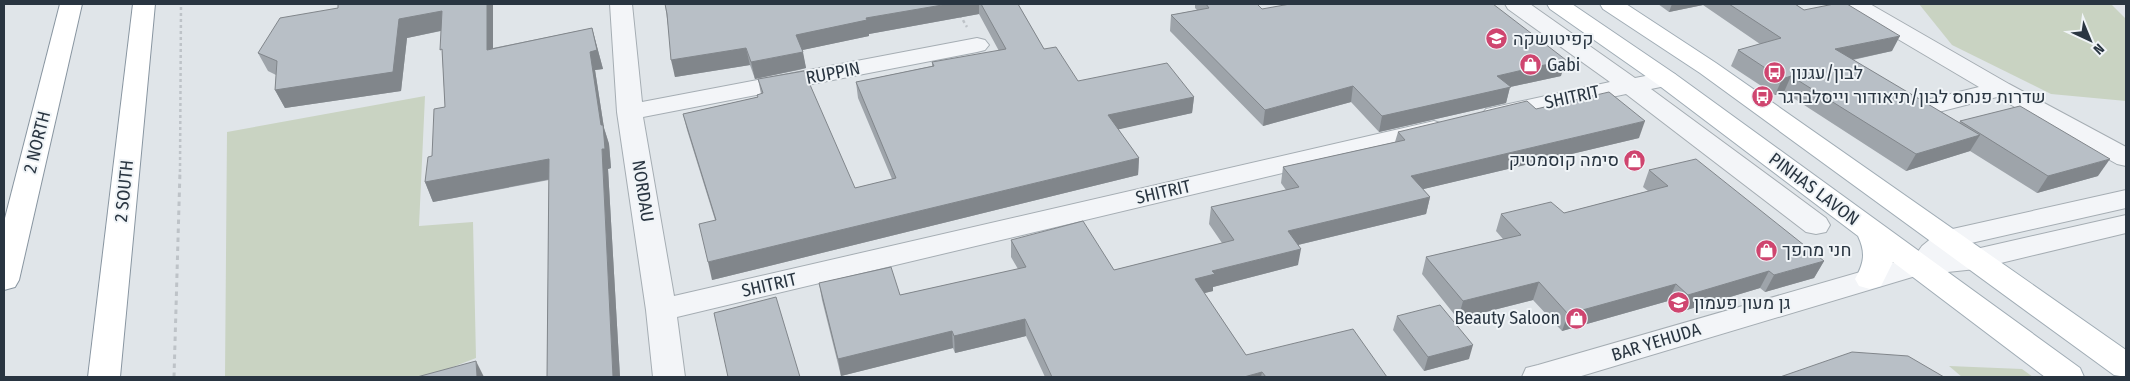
<svg xmlns="http://www.w3.org/2000/svg" width="2130" height="381" viewBox="0 0 2130 381" font-family="'Fira Sans Condensed',Heebo,sans-serif">
<rect width="100%" height="100%" fill="#e0e5e9"/>
<g fill="#c9d3c2">
<polygon points="1919,4 2111,4 2126,19 2126,101 2051,94 1952,45"/>
<polygon points="425,96 419,226 473,222 476,358 427,377 225,377 227,132"/>
<polygon points="1949,366 2022,369 2033,377 1962,377"/>
</g>
<g fill="none" stroke-linecap="round" stroke-linejoin="round">
<defs>
<g id="minor">
<polygon points="610,4 632,4 642,102 977,38 985,40 989,45 985,50 977,52 643,117 674,296 1434,121 1443,124 1447,129 1443,134 1434,137 677,317 685,377 653,377 646,310 617,112"/>
<polygon points="1505,4 1530,4 1635,78 1666,72 1675,74 1678,79 1675,84 1651,89 1826,218 1830,225 1826,232 1816,234 1806,232 1626,94 1495,122 1486,119 1482,114 1486,109 1610,82 1508,9"/>
<polygon points="1844,4 1870,4 2009,84 2126,147 2126,166 2117,164 1997,97 1919,117 1910,114 1906,109 1910,104 1979,87 1847,9"/>
<polygon points="2126,190 2126,208 1958,246 1952,251 1976,249 2126,215 2126,233 1976,269 1919,275 1578,377 1522,377 1526,368 1538,365 1919,255 1917,253 1922,246 1939,232"/>
</g>
<g id="major">
<path d="M1547,4H1572L1675,74L2080,368L2084,377H2045L1893,262L1881,286L1870,289L1859,286L1855,279C1864,263 1866,253 1858,236L1657,84L1550,9Z"/>
<polygon points="1600,4 1626,4 1716,63 2126,350 2126,377 2114,375 1700,73 1603,9"/>
</g>
<g id="highway">
<polygon points="60,4 82,4 19,280 15,287 4,290 4,222"/>
<polygon points="133,4 155,4 120,377 88,377"/>
</g>
</defs>
<use href="#minor" stroke="#a5adb3" stroke-width="2"/>
<use href="#major" stroke="#a0acb5" stroke-width="2"/>
<use href="#highway" stroke="#8895a0" stroke-width="2"/>
<g stroke="#bec3c8" stroke-width="2.5" stroke-dasharray="3 3" stroke-linecap="butt">
<polyline points="960,15 967,27"/>
<polyline points="180,172 181,4"/>
</g>
<polyline stroke="#bec3c8" stroke-width="3" stroke-dasharray="4.5 4.5" stroke-linecap="butt" points="174,377 180,171"/>
<use href="#minor" fill="#f3f5f8" fill-rule="evenodd"/>
<use href="#major" fill="#fff" fill-rule="evenodd"/>
<use href="#highway" fill="#fff" fill-rule="evenodd"/>
</g>
<g fill="#9ea4aa">
<polygon points="338,4 493,4 493,48 592,28 603,69 595,70 604,128 609,144 611,168 608,169 620,377 547,377 549,180 433,202 425,182 445,107 441,31 407,38 401,91 285,108 275,90 276,75 268,71 258,53 338,8"/>
<polygon points="665,4 1018,4 1044,49 1078,81 1194,97 1192,113 1118,129 1139,158 1138,175 712,280 715,220 687,130 683,114 758,97 761,94 758,79 855,188 892,179 858,98 856,82 932,66 932,62 999,51 979,14 869,34 869,36 802,50 806,68 799,70 755,79 750,65 675,77"/>
<polygon points="1195,4 1257,4 1262,9 1561,76 1510,87 1506,103 1379,132 1351,102 1263,126 1170,31 1171,15 1197,10 1195,8"/>
<polygon points="1658,4 1795,4 1804,10 1892,51 1853,60 1959,123 1960,121 2098,176 2037,193 1970,151 1906,171 1784,92 1775,95 1731,66 1738,50 1760,44 1703,5 1669,12"/>
<polygon points="1536,109 1639,138 1423,189 1430,197 1426,214 1298,245 1298,265 1213,287 1213,291 1204,293 1246,355 1387,377 1045,377 1026,336 955,353 953,348 841,376 822,300 819,283 900,295 1018,269 1011,257 1011,240 1114,270 1222,243 1209,224 1211,207 1286,190 1281,183 1283,167 1395,142 1398,132"/>
<polygon points="1649,170 1824,261 1814,278 1765,292 1760,288 1680,312 1668,301 1562,331 1533,300 1458,319 1422,274 1426,257 1503,239 1496,231 1501,214 1564,213 1648,191 1643,187"/>
<polygon points="1397,316 1469,359 1424,371 1393,330"/>
</g>
<g fill="#81868b">
<polygon points="487,4 493,4 493,68 487,50"/>
<polygon points="948,4 979,4 979,14 869,34 869,36 798,51 796,35 866,18"/>
<polygon points="1672,4 1703,4 1703,5 1669,12"/>
<polygon points="442,11 449,29 407,38 401,91 285,108 275,90 399,19"/>
<polygon points="592,28 603,69 595,70 604,128 609,144 611,168 608,169 620,377 613,377 601,125 590,52"/>
<polygon points="1900,36 1892,51 1827,65 1835,49"/>
<polygon points="746,48 750,65 675,77 671,60"/>
<polygon points="803,52 806,68 755,79 751,62"/>
<polygon points="1566,60 1561,76 1510,87 1506,103 1379,132 1382,116 1497,76"/>
<polygon points="1791,76 1784,92 1775,95 1782,79"/>
<polygon points="1353,86 1351,102 1263,126 1265,110"/>
<polygon points="1194,97 1192,113 1107,132 1108,115"/>
<polygon points="1645,121 1639,138 1407,193 1411,176"/>
<polygon points="1980,135 1970,151 1906,171 1916,154"/>
<polygon points="1139,158 1138,175 712,280 708,262"/>
<polygon points="549,159 556,178 433,202 425,182"/>
<polygon points="2110,159 2098,176 2037,193 2048,176"/>
<polygon points="1430,197 1426,214 1285,248 1288,231"/>
<polygon points="1301,249 1298,265 1213,287 1213,291 1193,296 1195,279 1212,271"/>
<polygon points="1824,261 1814,278 1765,292 1774,275"/>
<polygon points="1769,271 1760,288 1680,312 1688,295"/>
<polygon points="1539,282 1533,300 1458,319 1463,301"/>
<polygon points="1676,284 1668,301 1562,331 1568,314"/>
<polygon points="1025,319 1026,336 955,353 954,336"/>
<polygon points="952,331 953,348 841,376 838,359"/>
<polygon points="1473,345 1469,359 1424,371 1428,357"/>
<polygon points="476,361 484,377 477,377"/>
<polygon points="1262,372 1261,377 1244,377"/>
</g>
<g fill="#b8bfc6" stroke="#81868b">
<polygon points="338,4 487,4 487,50 592,28 597,50 590,52 601,125 603,125 605,149 602,149 613,377 547,377 549,159 425,182 428,157 432,156 434,109 445,107 442,49 440,50 442,11 399,19 393,72 275,90 277,61 258,53 280,18 338,8"/>
<polygon points="665,4 948,4 866,18 867,20 796,35 803,52 751,62 746,48 671,60 667,14"/>
<polygon points="981,4 1018,4 1044,49 1056,47 1078,81 1167,63 1194,97 1108,115 1139,158 708,262 699,224 716,220 683,114 758,97 757,95 763,93 758,79 804,71 855,188 896,178 856,82 934,66 932,62 1006,49"/>
<polygon points="1206,4 1257,4 1262,9 1290,4 1493,4 1566,60 1497,76 1511,87 1382,116 1353,86 1265,110 1171,15 1209,8"/>
<polygon points="1729,4 1795,4 1804,10 1834,4 1847,4 1900,36 1835,49 1980,135 1916,154 1791,76 1782,79 1738,50 1781,38"/>
<polygon points="1609,92 1645,121 1411,176 1430,197 1288,231 1301,249 1212,271 1215,274 1195,279 1246,355 1353,329 1387,377 1266,377 1262,372 1244,377 1052,377 1025,319 954,336 952,331 838,359 819,283 891,267 900,295 1026,267 1011,240 1083,221 1114,270 1234,240 1211,207 1299,187 1283,167 1405,140 1398,132 1527,101 1536,109"/>
<polygon points="2020,106 2110,159 2048,176 1960,121"/>
<polygon points="1696,159 1824,261 1774,275 1769,271 1688,295 1676,284 1568,314 1539,282 1463,301 1426,257 1521,235 1501,214 1551,202 1564,213 1668,186 1649,170"/>
<polygon points="776,297 800,377 728,377 714,313"/>
<polygon points="1440,305 1473,345 1428,357 1397,316"/>
<polygon points="1852,352 1908,356 1944,377 1780,377"/>
<polygon points="476,361 477,377 417,377"/>
</g>
<defs>
<symbol id="school-disc" viewBox="-11 -11 22 22"><circle r="9.5" fill="#cf456f" stroke="#f0f4f7"/><path d="M0-5L7-2L0 1L-7-2ZM-4 1L0 2.5L4 1V4Q0 6-4 4Z" fill="#fff"/></symbol>
<symbol id="shop-disc" viewBox="-11 -11 22 22"><circle r="9.5" fill="#cf456f" stroke="#f0f4f7"/><path d="M-5-2.5h2.3a2.7 3.5 0 0 1 5.4 0H5L5.5 6h-11ZM-1.5-2.5h3a1.5 2.3 0 0 0-3 0Z" fill="#fff"/></symbol>
<symbol id="bus-disc" viewBox="-11 -11 22 22"><circle r="9.5" fill="#cf456f" stroke="#f0f4f7"/><path d="M-5-6H5V4H4V6H2V4H-2V6H-4V4H-5ZM-3.5-4V0h7V-4ZM-3.5 1.2v1.5H-2V1.2ZM2 1.2v1.5H3.5V1.2Z" fill="#fff"/></symbol>
</defs>
<g fill-rule="evenodd">
<use href="#school-disc" x="1484" y="26" width="25" height="25"/>
<use href="#shop-disc" x="1518" y="52" width="25" height="25"/>
<use href="#bus-disc" x="1762" y="60" width="25" height="25"/>
<use href="#bus-disc" x="1750" y="84" width="25" height="25"/>
<use href="#shop-disc" x="1622" y="148" width="25" height="25"/>
<use href="#shop-disc" x="1754" y="238" width="25" height="25"/>
<use href="#school-disc" x="1666" y="290" width="25" height="25"/>
<use href="#shop-disc" x="1564" y="306" width="25" height="25"/>
</g>
<g text-anchor="middle" stroke-width="4" stroke-linejoin="round" paint-order="stroke">
<g font-size="18" fill="#293541" stroke="#f0f4f7" text-anchor="start">
<text x="1513" y="45">קפיטושקה</text>
<text x="1547" y="71">Gabi</text>
<text x="1791" y="79">לבון/עגנון</text>
<text x="1778" y="103">שדרות פנחס לבון/תיאודור וייסלברגר</text>
<text x="1619" y="166" text-anchor="end">סימה קוסמטיק</text>
<text x="1782" y="256">חני מהפך</text>
<text x="1694" y="309">גן מעון פעמון</text>
<text x="1560" y="324" text-anchor="end">Beauty Saloon</text>
</g>
<g font-size="18" fill="#293541" stroke="#f0f4f7">
<text transform="translate(833 73) rotate(-11)" y="6">RUPPIN</text>
<text transform="translate(1572 97) rotate(-12)" y="6">SHITRIT</text>
<text transform="translate(37 142) rotate(-76)" y="6">2 NORTH</text>
<text transform="translate(1814 189) rotate(37)" y="6">PINHAS LAVON</text>
<text transform="translate(124 191) rotate(-84)" y="6">2 SOUTH</text>
<text transform="translate(643 191) rotate(81)" y="6">NORDAU</text>
<text transform="translate(1163 192) rotate(-13)" y="6">SHITRIT</text>
<text transform="translate(769 285) rotate(-13)" y="6">SHITRIT</text>
<text transform="translate(1656 342) rotate(-17)" y="6">BAR YEHUDA</text>
</g>
</g>
<rect width="2130" height="381" fill="none" stroke="#293541" stroke-width="10"/>
<g transform="translate(2090 40) rotate(136)" stroke="#f0f4f7" stroke-width="4" paint-order="stroke">
<path d="M0-4L9 19L0 12L-9 19Z" fill="#293541"/>
<text y="-8" font-size="14" font-weight="bold" text-anchor="middle" fill="#293541">N</text>
</g>
</svg>
